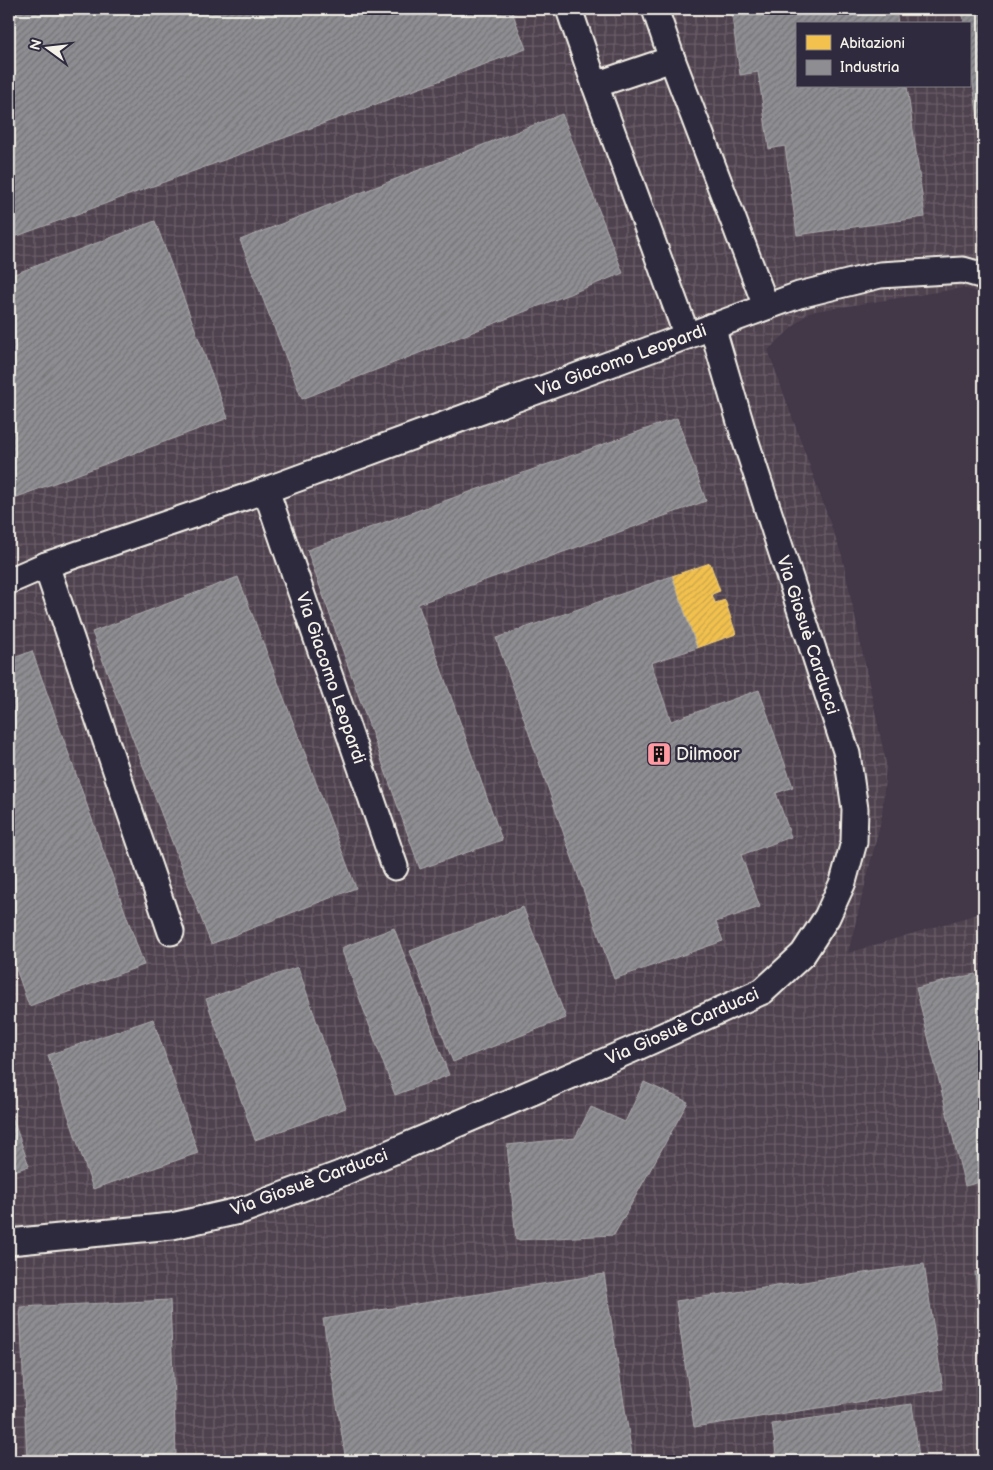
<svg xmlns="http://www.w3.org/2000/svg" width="993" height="1470" viewBox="0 0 993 1470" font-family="'Balsamiq Sans',sans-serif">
<defs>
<pattern id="industrial-grid" width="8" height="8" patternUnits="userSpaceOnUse" patternTransform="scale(1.25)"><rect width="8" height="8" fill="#50424f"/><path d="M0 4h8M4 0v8" fill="none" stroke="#6a5e68"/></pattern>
<pattern id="homes-hatch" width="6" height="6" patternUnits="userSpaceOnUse" patternTransform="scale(1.25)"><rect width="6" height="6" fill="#f2c14e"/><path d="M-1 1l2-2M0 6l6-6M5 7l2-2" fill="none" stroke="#c8a34c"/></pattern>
<pattern id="industry-hatch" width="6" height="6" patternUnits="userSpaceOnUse" patternTransform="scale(1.25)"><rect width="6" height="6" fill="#8d8d92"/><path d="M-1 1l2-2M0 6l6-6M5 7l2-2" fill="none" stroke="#757577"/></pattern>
</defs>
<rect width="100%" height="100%" fill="#423848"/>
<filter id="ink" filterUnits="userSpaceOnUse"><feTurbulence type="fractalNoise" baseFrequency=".02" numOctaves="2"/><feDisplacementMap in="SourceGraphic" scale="10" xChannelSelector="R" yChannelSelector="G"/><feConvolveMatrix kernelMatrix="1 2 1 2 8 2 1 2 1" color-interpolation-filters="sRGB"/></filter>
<g filter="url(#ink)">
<path fill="url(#industrial-grid)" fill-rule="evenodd" d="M9,9H984V294L963,288L809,312L768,350L842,556L886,763L882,816L848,953L984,912V1461H9ZM797,24H969V86H797Z"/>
<polygon fill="url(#homes-hatch)" stroke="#f3cf7c" points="710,563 720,591 712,594 715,603 725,600 736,634 697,648 672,576"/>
<g fill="url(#industry-hatch)" stroke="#acabac">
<polygon points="28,9 511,9 526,49 9,239 9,16"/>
<polygon points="731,9 896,9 898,24 797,24 797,86 907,86 925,217 797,235 785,146 769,149 758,72 740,75"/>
<polygon points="962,9 984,9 984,158 969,57 969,24 964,24"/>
<polygon points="562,114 623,273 302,399 240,240"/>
<polygon points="155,221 228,418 9,500 9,276"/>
<polygon points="677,418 706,501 418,604 502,840 420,869 307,550"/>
<polygon points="672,576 697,648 651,663 671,721 759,690 793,787 776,793 791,837 741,855 760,907 716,922 723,941 614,979 496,638"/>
<polygon points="238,577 356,888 211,944 92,632"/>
<polygon points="32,651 144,965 29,1006 9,949 9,660"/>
<polygon points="523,907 566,1018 453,1062 410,951"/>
<polygon points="394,928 449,1075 395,1095 341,948"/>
<polygon points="298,967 346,1108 255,1140 206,999"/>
<polygon points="975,974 978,980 984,979 984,1181 965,1186 916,988"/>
<polygon points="153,1019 198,1153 93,1189 48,1055"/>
<polygon points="644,1082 688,1102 614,1235 516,1240 507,1145 575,1138 591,1107 625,1122"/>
<polygon points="9,1107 29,1166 9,1173"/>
<polygon points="924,1264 943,1389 694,1427 676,1301"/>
<polygon points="984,1271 984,1350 975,1272"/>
<polygon points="604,1274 633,1461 346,1461 323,1319"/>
<polygon points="170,1300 176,1454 27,1460 20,1307"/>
<polygon points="912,1404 919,1457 886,1461 777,1461 772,1424"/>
</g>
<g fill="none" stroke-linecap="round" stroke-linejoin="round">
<defs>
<g id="minor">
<polyline points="569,9 595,85 687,336"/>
<polyline points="655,9 672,59 766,306"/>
<polyline points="595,85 672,59"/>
<polyline points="266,490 395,867"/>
<polyline points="46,565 171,932"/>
<polyline points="9,581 46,565 266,490 799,295 880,275 963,270 984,276"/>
<polyline points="9,1242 172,1226 243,1210 340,1174 631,1050 763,991 803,954 827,917 843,882 854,842 855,809 847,754 745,439 712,326"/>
</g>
</defs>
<use href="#minor" stroke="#f4f1e8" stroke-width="29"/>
<use href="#minor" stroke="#2f2a3d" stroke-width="25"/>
</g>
</g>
<defs>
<symbol id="building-square" viewBox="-11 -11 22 22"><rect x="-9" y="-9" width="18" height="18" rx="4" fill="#ff9aa2" stroke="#2f2a3d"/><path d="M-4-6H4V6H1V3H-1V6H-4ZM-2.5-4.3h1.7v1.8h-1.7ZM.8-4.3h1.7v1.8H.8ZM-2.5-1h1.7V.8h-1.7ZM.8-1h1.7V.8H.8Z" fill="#111"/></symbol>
</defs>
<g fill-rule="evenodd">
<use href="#building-square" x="645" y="740" width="28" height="28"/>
</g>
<g text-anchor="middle" stroke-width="5" stroke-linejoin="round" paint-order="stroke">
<g font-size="18" fill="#f4f1e8" stroke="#2f2a3d">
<text transform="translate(621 360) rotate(-20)" y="6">Via Giacomo Leopardi</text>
<text transform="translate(808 635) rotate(72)" y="6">Via Giosuè Carducci</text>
<text transform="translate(331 678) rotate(71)" y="6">Via Giacomo Leopardi</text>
<text transform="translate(682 1026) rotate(-24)" y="6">Via Giosuè Carducci</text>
<text transform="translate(309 1182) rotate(-20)" y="6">Via Giosuè Carducci</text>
</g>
<g font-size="18" fill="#f4f1e8" stroke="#2f2a3d" text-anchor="start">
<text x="676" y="760">Dilmoor</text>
</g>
</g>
<rect width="993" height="1470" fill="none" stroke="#2f2a3d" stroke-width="30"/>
<rect x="15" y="15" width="963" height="1440" fill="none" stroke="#f4f1e8" stroke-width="2" filter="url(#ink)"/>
<rect x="796" y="22" width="175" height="65" fill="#2f2a3d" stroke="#7e7a81"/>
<rect x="806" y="35" width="25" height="15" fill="#f2c14e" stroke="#7e7a81"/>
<text x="840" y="48" font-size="15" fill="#f4f1e8">Abitazioni</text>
<rect x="806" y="60" width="25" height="15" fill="#8d8d92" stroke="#7e7a81"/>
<text x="840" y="72" font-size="15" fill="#f4f1e8">Industria</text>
<g transform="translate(48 48) rotate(285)" stroke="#2f2a3d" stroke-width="4" paint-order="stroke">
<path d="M0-4L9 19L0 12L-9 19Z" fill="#f4f1e8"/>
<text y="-8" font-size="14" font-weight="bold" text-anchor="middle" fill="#f4f1e8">N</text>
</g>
</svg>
